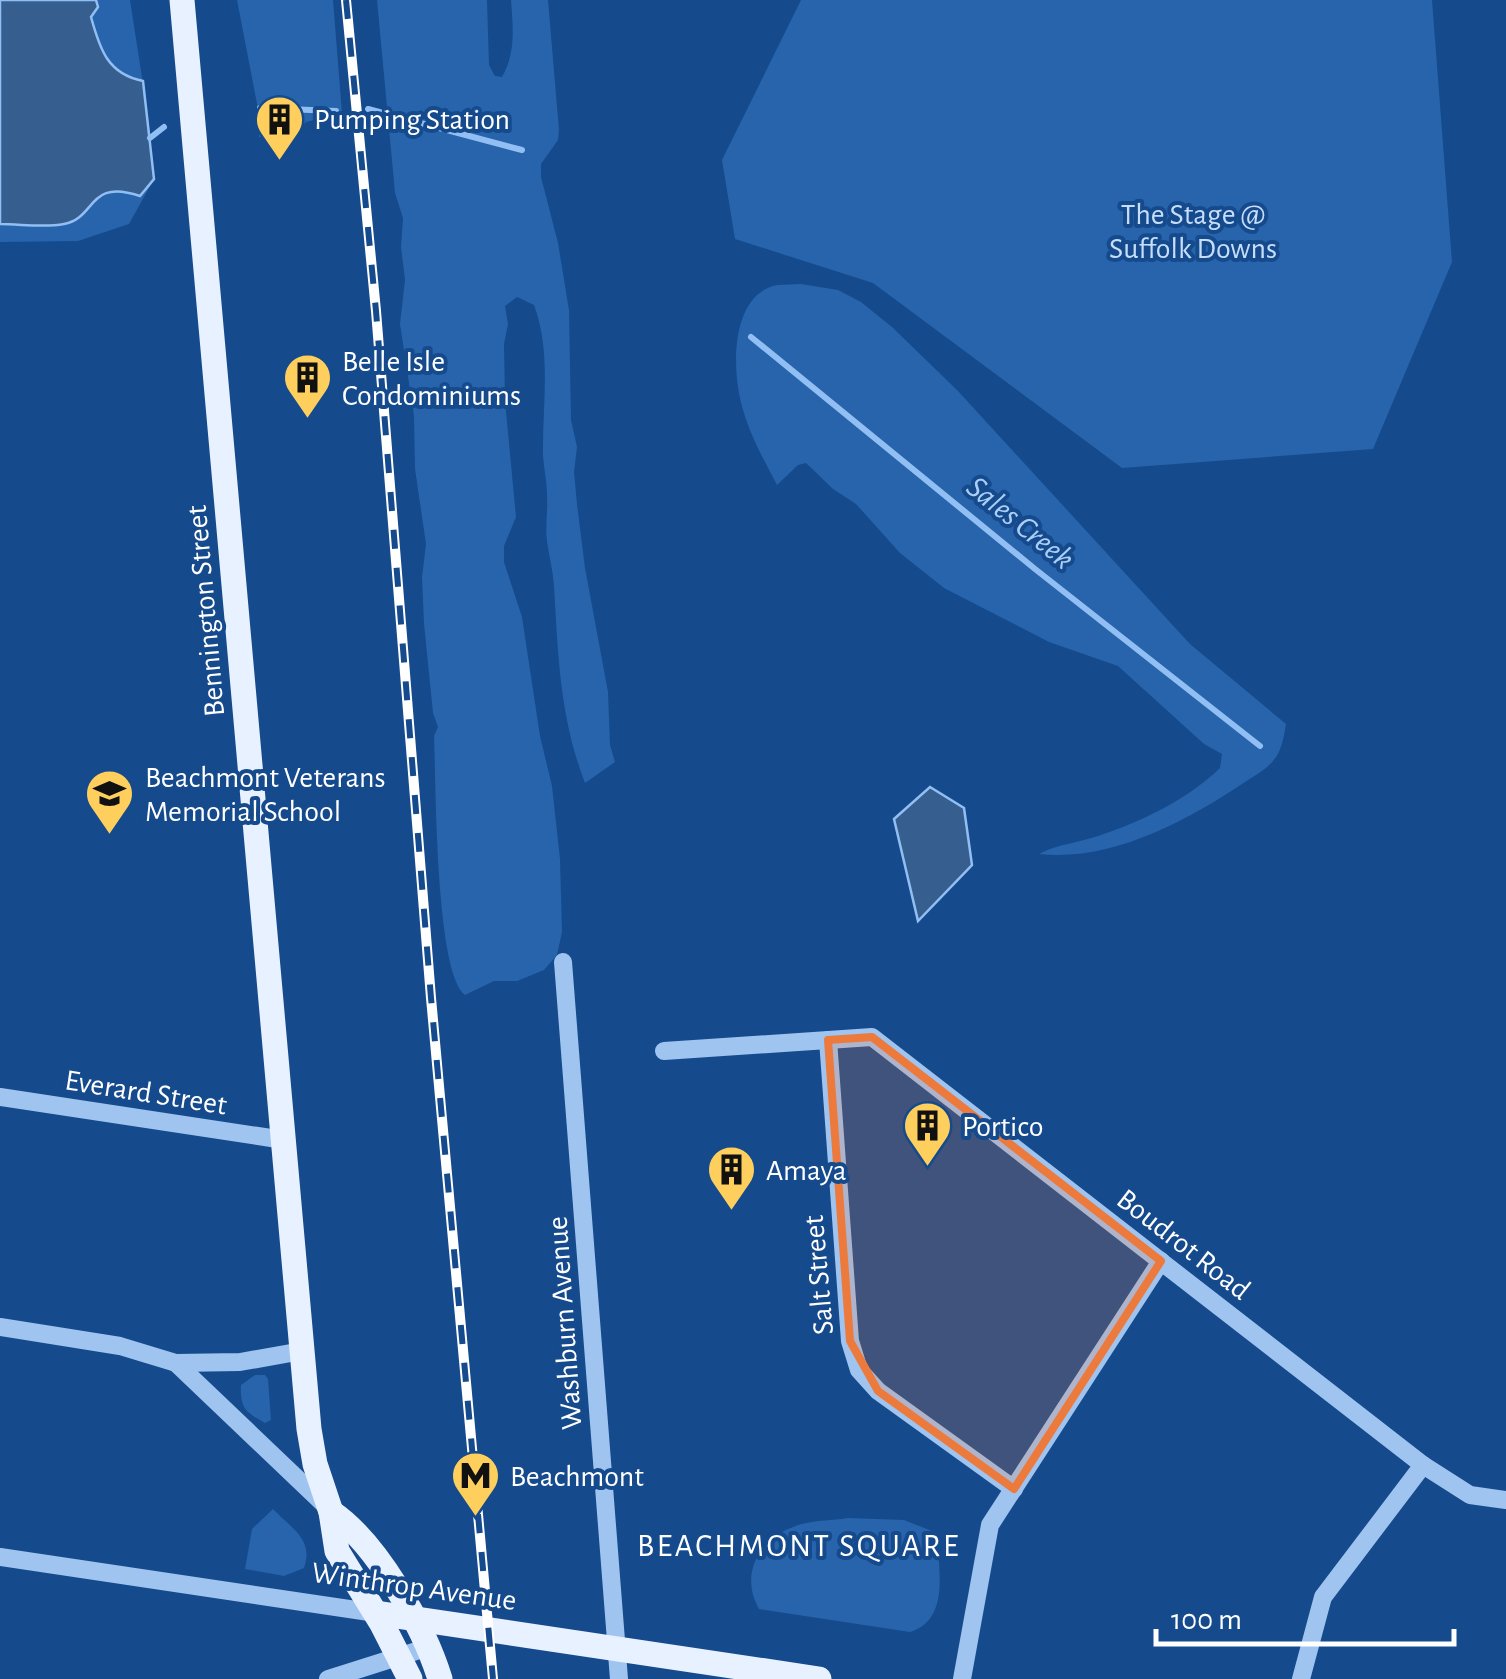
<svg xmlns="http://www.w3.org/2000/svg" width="1506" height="1679" viewBox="0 0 1506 1679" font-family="'Alegreya Sans',sans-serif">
<rect width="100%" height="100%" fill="#154a8d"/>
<g fill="#2764ac">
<polygon points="0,0 130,0 148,116 154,179 129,224 78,241 0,242"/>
<polygon points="237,0 333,0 342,113 306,122 294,135 259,137 259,114"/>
<path d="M377,0H487L489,65L495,76L502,77C516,53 513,27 511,0H548L559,130L558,140L541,164V177L558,243L569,310L571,420L577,447L574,472L577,504L585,568L608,692L610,745L615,762L585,783C560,718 558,655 554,586C553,571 549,556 547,541C545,526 548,510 547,495C547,482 544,469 543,456C542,406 552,354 534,305L517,297L505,306L508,324L504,344L505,401L516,517L504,546V562L522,617L540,736L552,786L560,859L562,932L557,955L544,970L517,981H494L465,995C435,972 436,781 434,736L438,727L433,713L424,624L422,577L426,544L415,469L414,416L400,324L405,280L401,247L403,218L395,193Z"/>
<polygon points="801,0 1432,0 1452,262 1373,449 1122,468 873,283 735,239 722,160"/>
<path d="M777,285L801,284L838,290L861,302L892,327L957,390L1190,644L1286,724C1284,736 1282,751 1273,761C1266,770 1252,777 1242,784C1185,822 1110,862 1039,854C1057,844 1078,843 1098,836C1141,822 1188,799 1220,768L1222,754L1204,744L1118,666L1049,642L944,588L900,553L856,504L833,489L806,463L798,465L777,485C765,462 751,437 744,413C731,374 729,295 777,285Z"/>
<path d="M255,1375H265L268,1379L271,1420L265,1423C245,1412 240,1408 241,1385Z"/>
<path d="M273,1509C292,1529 314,1539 304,1568L284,1576L245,1569L252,1529Z"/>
<path d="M848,1518L904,1520L937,1533C938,1568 951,1619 910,1632L759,1609C740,1576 757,1540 793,1527C809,1520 831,1521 848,1518Z"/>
</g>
<g fill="#365e8f" stroke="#91bff3" stroke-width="2.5">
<path d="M0,0H96L98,7L91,17C100,50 108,74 143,81L154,179L140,196C87,178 97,218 64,224C44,228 21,224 0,224Z"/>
<polygon points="930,787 964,808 972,865 918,921 894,819"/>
</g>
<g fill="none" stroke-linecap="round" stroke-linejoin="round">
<g stroke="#91bff3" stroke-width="6">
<polyline points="260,108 336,111"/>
<polyline points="368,109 522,150"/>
<polyline points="150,138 164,127"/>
<polyline points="751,337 1035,569 1260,746"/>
</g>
<g stroke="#9fc4f0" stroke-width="18">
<polyline points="563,962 619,1679"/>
<polyline points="828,1040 850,1341 859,1370 878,1391 1014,1489"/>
<polyline points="664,1051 872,1037 1423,1465 1470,1495 1506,1500"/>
<polyline points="0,1097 284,1140"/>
<polyline points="0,1327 120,1346 176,1363 240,1362 302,1351"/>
<polyline points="176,1363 327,1507"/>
<polyline points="0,1557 376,1613"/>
<polyline points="328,1679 429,1647"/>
<polyline points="962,1679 990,1525 1161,1261"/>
<polyline points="1301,1679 1323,1597 1423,1465"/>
</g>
<g stroke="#e8f1ff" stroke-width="25">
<polyline points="182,0 309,1429 315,1464 331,1512 337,1551 382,1624 410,1679"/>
<path d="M331,1512C377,1543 424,1627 440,1679"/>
<polyline points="376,1613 819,1679"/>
</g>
<defs>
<polyline id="rail" points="346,0 376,311 431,998 493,1679"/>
</defs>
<use href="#rail" stroke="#fff" stroke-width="10"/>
<use href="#rail" stroke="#154a8d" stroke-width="6" stroke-dasharray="19" stroke-linecap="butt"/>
</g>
<path fill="#ed7a3d" fill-opacity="0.2" stroke="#ed7a3d" stroke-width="8" stroke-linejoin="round" d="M872,1037L1161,1261L1014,1489L878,1391L850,1341L828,1040Z"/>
<defs>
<symbol id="building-pin" viewBox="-11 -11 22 30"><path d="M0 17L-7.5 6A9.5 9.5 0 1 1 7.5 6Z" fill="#ffcf5e" stroke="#154a8d"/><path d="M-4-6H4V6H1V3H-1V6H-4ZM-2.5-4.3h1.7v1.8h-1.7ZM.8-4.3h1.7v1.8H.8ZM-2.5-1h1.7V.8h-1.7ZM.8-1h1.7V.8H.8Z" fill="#111"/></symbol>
<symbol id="school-pin" viewBox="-11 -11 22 30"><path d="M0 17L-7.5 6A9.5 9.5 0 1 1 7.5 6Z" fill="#ffcf5e" stroke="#154a8d"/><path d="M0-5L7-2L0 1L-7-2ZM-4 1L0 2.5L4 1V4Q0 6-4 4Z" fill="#111"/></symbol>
<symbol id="metro-pin" viewBox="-11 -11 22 30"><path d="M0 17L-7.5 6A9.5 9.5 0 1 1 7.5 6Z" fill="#ffcf5e" stroke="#154a8d"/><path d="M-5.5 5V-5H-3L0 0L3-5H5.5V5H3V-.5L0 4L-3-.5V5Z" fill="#111"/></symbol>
</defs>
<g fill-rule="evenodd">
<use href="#building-pin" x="252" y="92" width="55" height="75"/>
<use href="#building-pin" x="280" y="350" width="55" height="75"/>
<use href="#school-pin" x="82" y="766" width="55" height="75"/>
<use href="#building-pin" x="900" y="1098" width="55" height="75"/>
<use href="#building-pin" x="704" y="1142" width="55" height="75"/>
<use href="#metro-pin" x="448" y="1448" width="55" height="75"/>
</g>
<g text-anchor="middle" stroke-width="8" stroke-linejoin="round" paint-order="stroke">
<g font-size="30" fill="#fff" stroke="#154a8d" text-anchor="start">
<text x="314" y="129">Pumping Station</text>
<text x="342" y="371">Belle Isle<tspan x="342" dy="34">Condominiums</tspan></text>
<text x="145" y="787">Beachmont Veterans<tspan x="145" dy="34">Memorial School</tspan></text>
<text x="962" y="1136">Portico</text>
<text x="766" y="1180">Amaya</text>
<text x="510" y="1486">Beachmont</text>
</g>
<g font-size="30" fill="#c6defb" stroke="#154a8d">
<text x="1193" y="224">The Stage @<tspan x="1193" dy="34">Suffolk Downs</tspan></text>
</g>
<g font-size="30" fill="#fff" stroke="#154a8d">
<text transform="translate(205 611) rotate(-95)" y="10">Bennington Street</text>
<text transform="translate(146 1092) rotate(9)" y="10">Everard Street</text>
<text transform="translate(1184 1244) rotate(38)" y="10">Boudrot Road</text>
<text transform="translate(818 1275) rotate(-95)" y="10">Salt Street</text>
<text transform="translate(564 1323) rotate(-94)" y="10">Washburn Avenue</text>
<text transform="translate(414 1586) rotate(8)" y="10">Winthrop Avenue</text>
</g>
<g font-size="32" font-style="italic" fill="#abcef7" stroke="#154a8d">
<text transform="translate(1021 522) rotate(39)" y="11">Sales Creek</text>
</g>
<g font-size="32" letter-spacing="2.5" fill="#fff" stroke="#154a8d">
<text x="799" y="1556">BEACHMONT SQUARE</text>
</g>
</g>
<path d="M1156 1629v15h298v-15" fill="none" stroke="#ffffff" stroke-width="5"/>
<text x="1171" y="1629" font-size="30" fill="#ffffff" stroke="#154a8d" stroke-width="8" paint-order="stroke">100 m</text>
</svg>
